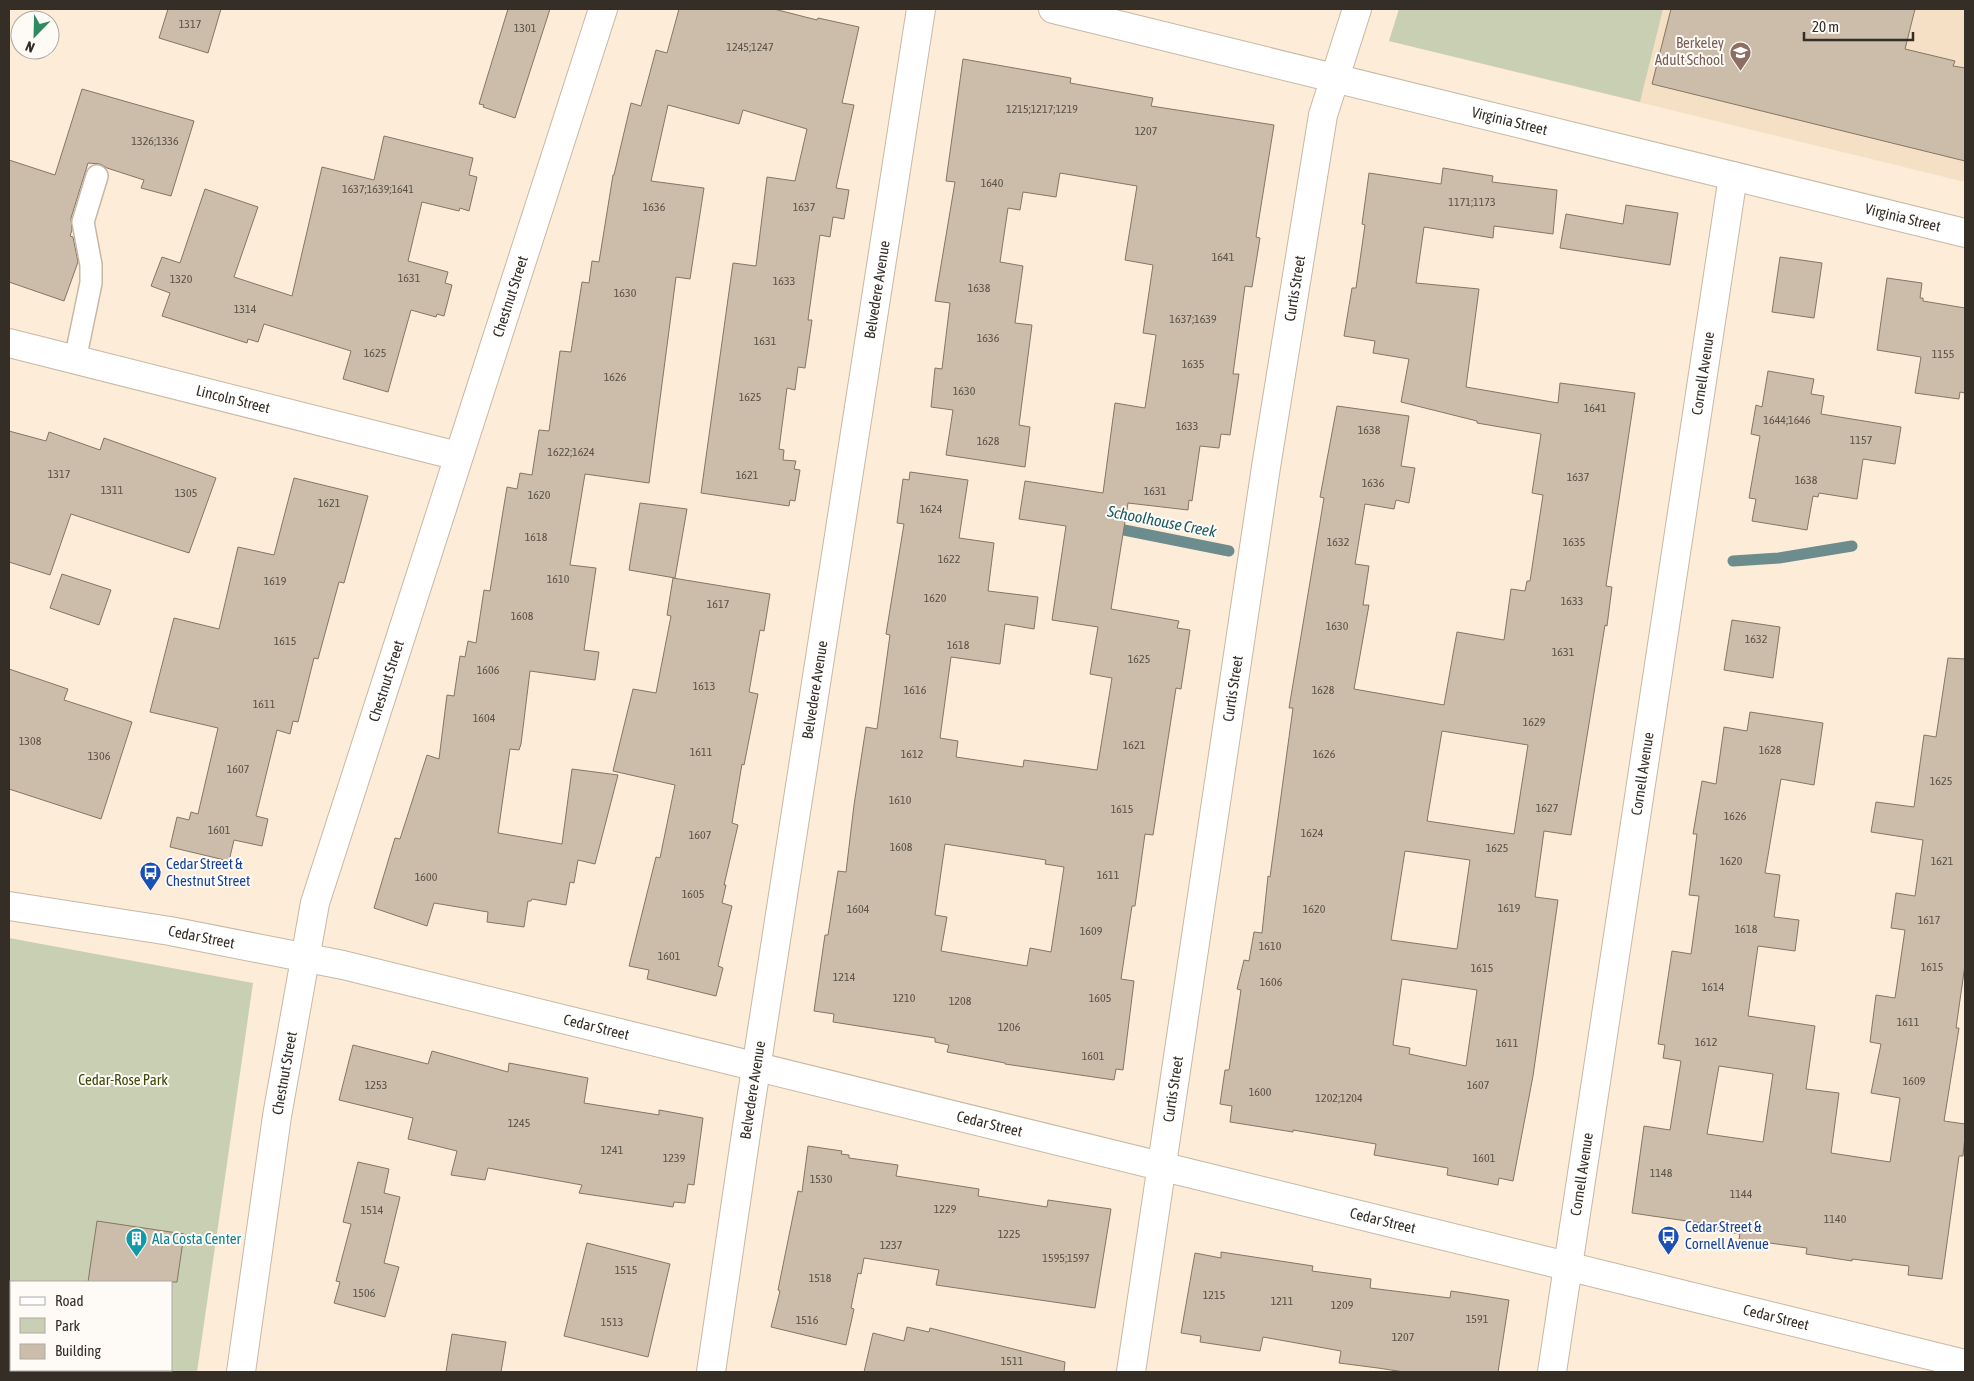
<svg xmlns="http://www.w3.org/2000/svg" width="1974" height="1381" viewBox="0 0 1974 1381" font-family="'Asap Condensed',sans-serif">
<rect width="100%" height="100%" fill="#fcecd8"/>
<polygon fill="#f5e0c6" points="1399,9 1965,9 1965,182 1389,41"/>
<g fill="#c9cfb2" fill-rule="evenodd">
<polygon points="1399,9 1663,9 1640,102 1389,41"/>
<path d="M9,938L253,983L197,1372H9ZM11,1282H171V1370H11Z"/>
</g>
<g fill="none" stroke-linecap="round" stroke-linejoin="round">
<g stroke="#6c8c8d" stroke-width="11">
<polyline points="1109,527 1229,551"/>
<polyline points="1733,561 1779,558 1852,546"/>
</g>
</g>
<g fill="#ccbdaa" stroke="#847664" fill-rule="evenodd">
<polygon points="168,9 221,9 208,53 159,38"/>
<polygon points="508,9 550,9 515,118 483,107 484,105 479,104"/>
<polygon points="679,9 774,9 817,20 818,18 859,27 842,103 854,105 836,188 849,190 844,219 833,217 830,237 820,235 808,320 812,320 805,368 798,367 795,390 787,388 779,449 784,450 783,460 796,461 794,469 800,470 795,501 790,500 789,506 701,493 733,263 756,266 767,177 795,181 807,129 743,110 739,124 668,105 651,181 704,188 690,279 676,277 649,483 585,474 570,565 596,568 584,650 599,652 595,680 530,671 521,744 519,750 510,749 498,833 562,844 572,769 618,775 595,864 578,860 574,883 570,882 566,905 532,899 531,901 528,901 524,927 487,922 488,912 434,903 427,926 374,908 395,838 400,839 427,755 439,759 447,695 454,696 460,656 465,657 468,641 476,643 484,590 490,591 507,487 517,489 520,473 532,475 539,430 549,431 560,351 571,352 582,282 589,283 592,261 599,262 613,175 614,175 631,103 641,106 656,50 667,53"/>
<polygon points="1671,9 1915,9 1905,49 1955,61 1953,66 1965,68 1965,161 1652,84"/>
<path d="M963,59L1071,78L1070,83L1153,98L1151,106L1274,125L1256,237L1260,238L1252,287L1245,286L1233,374H1239L1230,435L1221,434L1219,448L1200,446L1192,501L1189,500L1188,510L1128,503L1111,609L1179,621L1177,628L1190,630L1181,689L1176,688L1153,835L1145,834L1135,906H1132L1121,979L1134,981L1123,1070L1116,1069L1114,1080L1005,1064V1063L947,1052L949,1045L935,1042V1038L833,1022L834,1014L814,1011L825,935H828L838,871L846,872L854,805L866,727L877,729L890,635L886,634L904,524L897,523L903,479L909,480L910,472L968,480L959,538L994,543L988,591L1038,597L1034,629L1005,624L1000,664L951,657L940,738L958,741L956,757L1023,767L1024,760L1097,770L1112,678L1090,674L1098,627L1052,620L1066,526L1019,519L1025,481L1103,493L1115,403L1145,408L1156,335L1143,333L1153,265L1125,260L1137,186L1060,173L1056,197L1023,192L1020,210L1008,208L1000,262L1023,266L1015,323L1032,325L1019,425L1030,427L1025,467L946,455L953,410L931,407L935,368L942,369L950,303L935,301L955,182L946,181ZM945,844L1046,860L1045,864L1064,867L1051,952L1030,948L1027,966L941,951L947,917L935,915Z"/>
<polygon points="82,89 194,121 171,196 141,188 144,180 107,168 100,164 88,163 71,218 72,230 70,236 73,237 78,262 64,301 9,282 9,160 55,175"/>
<polygon points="384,136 473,158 469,175 477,177 469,211 460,208 459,211 422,202 408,261 448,272 445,283 452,285 444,316 437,314 436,317 411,310 388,392 343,379 351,351 264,324 258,342 248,339 247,343 162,316 170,293 151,286 162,257 180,263 205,189 258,207 234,277 292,296 322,167 374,180"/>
<path d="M1443,168L1493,176L1492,182L1557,190L1553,234L1494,226L1493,238L1424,227L1416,283L1479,289L1466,387L1558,403L1560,383L1635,393L1606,586L1612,587L1607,626L1605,625L1571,835L1544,831L1535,897L1558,900L1533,1076L1513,1181L1499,1178L1498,1185L1447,1175L1448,1168L1374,1155L1376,1144L1293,1130V1132L1230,1122L1232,1106L1220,1104L1225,1070H1229L1241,990L1237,989L1244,960L1249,961L1254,932L1262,933L1268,876L1270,877L1293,708H1289L1324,498L1320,497L1337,406L1409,416L1401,466L1415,468L1409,503L1396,500L1394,509L1365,504L1355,564L1369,566L1363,605H1369L1354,689L1444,705L1457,632L1504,640L1511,589L1525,591L1527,581H1530L1543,495L1532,493L1541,434L1477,423V421L1401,402L1409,359L1373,353L1375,341L1344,336L1352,288H1356L1365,225L1362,224L1369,173L1441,184ZM1442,731L1528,745L1514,834L1427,821ZM1405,851L1470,860L1457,949L1391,940ZM1402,979L1477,990L1466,1066L1409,1054L1410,1048L1393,1045Z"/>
<polygon points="1626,205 1678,213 1670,265 1560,248 1566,214 1623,224"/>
<polygon points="1780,257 1822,263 1814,318 1772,312"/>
<polygon points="1887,278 1922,283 1920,298 1923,298 1923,301 1965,308 1965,393 1960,392 1959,399 1915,393 1921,357 1877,350"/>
<polygon points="1768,371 1814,379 1811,394 1824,396 1821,414 1901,427 1895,464 1863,459 1857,499 1819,493 1818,497 1813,496 1807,530 1752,521 1756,499 1749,498 1760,436 1751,434 1756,405 1762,407"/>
<polygon points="9,431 46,441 49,432 100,450 104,438 216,478 189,553 71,514 50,575 9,562"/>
<polygon points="294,478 368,496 344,583 339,582 318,659 314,658 298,722 293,721 290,734 277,730 256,816 268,819 262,846 234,840 229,861 170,847 177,817 189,820 191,812 198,814 218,728 150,712 174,618 219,629 238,547 274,555"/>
<polygon points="640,503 687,509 675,578 629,570"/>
<polygon points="62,574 111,590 99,625 50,608"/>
<polygon points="673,578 770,594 764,631 760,630 749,692 758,694 744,765 742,764 732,823 738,825 724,885 726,885 722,903 732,906 718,966 723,968 716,996 647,979 649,970 629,966 656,857 660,858 675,785 613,771 633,689 656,693 671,616 667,615"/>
<polygon points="1732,620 1780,627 1773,678 1724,670"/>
<path d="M1948,658L1965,659V965L1956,1028H1959L1944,1121L1965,1124V1136L1963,1156H1959L1942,1279L1908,1275L1909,1266L1852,1259V1261L1806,1254L1807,1248L1739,1239L1740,1234L1714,1230V1225L1632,1213L1644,1126L1670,1130L1681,1061L1663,1058L1665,1045L1658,1044L1672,951L1691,954L1699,896L1689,895L1697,834H1693L1702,781L1716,784L1724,727L1747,731L1750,712L1823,723L1814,785L1781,779L1765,873L1780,875L1774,917L1799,920L1795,951L1758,946L1748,1016L1815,1026L1806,1089L1839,1093L1831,1153L1890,1162L1900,1098L1871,1093L1881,1044L1870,1042L1876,995L1895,998L1905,930L1891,928L1896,893L1915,896L1923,840L1871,832L1876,802L1914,807L1924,735L1936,737ZM1719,1066L1773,1074L1763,1142L1707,1134Z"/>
<polygon points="9,669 68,689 64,700 132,722 101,819 9,789"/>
<polygon points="353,1045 428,1064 432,1051 508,1072 509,1063 588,1078 584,1103 659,1115 659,1110 703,1118 694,1185 688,1184 685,1203 674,1202 673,1207 579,1193 582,1185 488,1168 485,1180 451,1175 457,1151 408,1139 413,1118 339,1100"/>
<polygon points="808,1146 842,1151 841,1154 849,1155 849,1158 898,1165 896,1176 979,1189 978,1196 1047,1207 1048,1200 1111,1209 1095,1308 936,1285 939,1270 864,1258 861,1274 858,1273 851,1308 854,1309 846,1345 771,1327 780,1291 778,1290 798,1191 802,1192"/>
<polygon points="358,1162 389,1169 384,1193 400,1197 384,1263 399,1267 385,1317 334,1303 340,1282 336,1281 351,1224 343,1222"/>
<polygon points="97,1221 184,1234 177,1282 88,1282"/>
<polygon points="587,1243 670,1264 648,1357 564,1336"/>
<polygon points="1221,1252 1313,1266 1312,1271 1371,1279 1370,1288 1450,1298 1451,1291 1509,1300 1498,1372 1404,1372 1378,1368 1339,1363 1341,1351 1263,1337 1260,1351 1200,1342 1201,1336 1181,1333 1195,1253 1221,1258"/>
<polygon points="907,1327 929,1332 930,1328 1065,1362 1064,1372 864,1372 873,1333 904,1341"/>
<polygon points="452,1334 506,1342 501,1372 446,1372"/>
</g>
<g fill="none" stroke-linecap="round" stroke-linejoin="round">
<defs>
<polyline id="service" points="75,360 91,283 91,265 83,222 97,176"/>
<g id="minor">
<path id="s1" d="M1053,9L1965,233"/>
<path id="s2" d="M9,343L458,456"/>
<path id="s3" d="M241,1372L277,1116L315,903L603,9"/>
<path id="s4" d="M711,1372L748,1120L921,9"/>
<path id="s5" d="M1131,1372L1266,467L1323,115L1357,9"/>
<path id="s6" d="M1552,1372L1733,176"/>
</g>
<g id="tertiary">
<path id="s7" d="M9,906L170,931L343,965L1965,1364"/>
</g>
</defs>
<use href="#service" stroke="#c7b8a5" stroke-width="24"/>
<use href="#minor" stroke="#c7b8a5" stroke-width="30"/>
<use href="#tertiary" stroke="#c7b8a5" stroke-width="30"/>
<use href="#service" stroke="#fff" stroke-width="21"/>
<use href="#minor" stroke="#fff" stroke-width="28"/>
<use href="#tertiary" stroke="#fff" stroke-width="28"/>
</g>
<defs>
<symbol id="university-pin" viewBox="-11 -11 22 30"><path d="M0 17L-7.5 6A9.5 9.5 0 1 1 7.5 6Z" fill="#8d6e63" stroke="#fefbf7"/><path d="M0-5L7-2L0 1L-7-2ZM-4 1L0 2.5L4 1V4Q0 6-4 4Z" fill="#fff"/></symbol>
<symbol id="bus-pin" viewBox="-11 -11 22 30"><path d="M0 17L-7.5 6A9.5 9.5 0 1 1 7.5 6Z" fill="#1a4fb4" stroke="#fefbf7"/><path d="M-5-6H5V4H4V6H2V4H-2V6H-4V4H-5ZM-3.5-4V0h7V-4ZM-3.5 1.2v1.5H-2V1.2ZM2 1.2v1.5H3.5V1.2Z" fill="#fff"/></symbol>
<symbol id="building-pin" viewBox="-11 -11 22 30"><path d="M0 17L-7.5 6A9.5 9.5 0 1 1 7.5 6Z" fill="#0f9aa8" stroke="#fefbf7"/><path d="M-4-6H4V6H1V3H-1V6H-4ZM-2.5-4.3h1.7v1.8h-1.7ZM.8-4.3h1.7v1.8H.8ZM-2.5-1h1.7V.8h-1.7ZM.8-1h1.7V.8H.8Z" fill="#fff"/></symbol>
</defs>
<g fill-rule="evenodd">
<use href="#university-pin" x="1728" y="40" width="25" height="34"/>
<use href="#bus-pin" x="138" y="860" width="25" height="34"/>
<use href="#bus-pin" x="1656" y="1224" width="25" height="34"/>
<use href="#building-pin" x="124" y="1226" width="25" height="34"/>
</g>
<g text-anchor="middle" stroke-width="4" stroke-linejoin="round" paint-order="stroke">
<g font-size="12" fill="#5a5247">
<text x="190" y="28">1317</text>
<text x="525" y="32">1301</text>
<text x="750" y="51">1245;1247</text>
<text x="1042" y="113">1215;1217;1219</text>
<text x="1146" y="135">1207</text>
<text x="155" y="145">1326;1336</text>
<text x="992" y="187">1640</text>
<text x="378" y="193">1637;1639;1641</text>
<text x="1472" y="206">1171;1173</text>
<text x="654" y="211">1636</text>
<text x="804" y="211">1637</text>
<text x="1223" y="261">1641</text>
<text x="409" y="282">1631</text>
<text x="181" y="283">1320</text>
<text x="784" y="285">1633</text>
<text x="979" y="292">1638</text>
<text x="625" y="297">1630</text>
<text x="245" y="313">1314</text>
<text x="1193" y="323">1637;1639</text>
<text x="988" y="342">1636</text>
<text x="765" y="345">1631</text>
<text x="375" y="357">1625</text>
<text x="1943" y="358">1155</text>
<text x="1193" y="368">1635</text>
<text x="615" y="381">1626</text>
<text x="964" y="395">1630</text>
<text x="750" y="401">1625</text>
<text x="1595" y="412">1641</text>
<text x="1787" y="424">1644;1646</text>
<text x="1187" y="430">1633</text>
<text x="1369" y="434">1638</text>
<text x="1861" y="444">1157</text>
<text x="988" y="445">1628</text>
<text x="571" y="456">1622;1624</text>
<text x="59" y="478">1317</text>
<text x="747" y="479">1621</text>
<text x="1578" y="481">1637</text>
<text x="1806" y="484">1638</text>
<text x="1373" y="487">1636</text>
<text x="112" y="494">1311</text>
<text x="1155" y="495">1631</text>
<text x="186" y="497">1305</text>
<text x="539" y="499">1620</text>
<text x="329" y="507">1621</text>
<text x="931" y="513">1624</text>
<text x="536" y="541">1618</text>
<text x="1338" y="546">1632</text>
<text x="1574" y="546">1635</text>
<text x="949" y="563">1622</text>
<text x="558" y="583">1610</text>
<text x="275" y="585">1619</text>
<text x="935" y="602">1620</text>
<text x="1572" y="605">1633</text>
<text x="718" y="608">1617</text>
<text x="522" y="620">1608</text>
<text x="1337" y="630">1630</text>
<text x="1756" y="643">1632</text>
<text x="285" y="645">1615</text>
<text x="958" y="649">1618</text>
<text x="1563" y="656">1631</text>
<text x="1139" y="663">1625</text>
<text x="488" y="674">1606</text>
<text x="704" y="690">1613</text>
<text x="915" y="694">1616</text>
<text x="1323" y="694">1628</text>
<text x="264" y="708">1611</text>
<text x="484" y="722">1604</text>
<text x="1534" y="726">1629</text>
<text x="30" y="745">1308</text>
<text x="1134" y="749">1621</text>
<text x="1770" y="754">1628</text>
<text x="701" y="756">1611</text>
<text x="912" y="758">1612</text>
<text x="1324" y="758">1626</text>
<text x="99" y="760">1306</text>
<text x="238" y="773">1607</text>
<text x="1941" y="785">1625</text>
<text x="900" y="804">1610</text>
<text x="1547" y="812">1627</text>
<text x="1122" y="813">1615</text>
<text x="1735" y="820">1626</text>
<text x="219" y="834">1601</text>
<text x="1312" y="837">1624</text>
<text x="700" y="839">1607</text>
<text x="901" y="851">1608</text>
<text x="1497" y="852">1625</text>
<text x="1731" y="865">1620</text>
<text x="1942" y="865">1621</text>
<text x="1108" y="879">1611</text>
<text x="426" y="881">1600</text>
<text x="693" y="898">1605</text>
<text x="1509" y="912">1619</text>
<text x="858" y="913">1604</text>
<text x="1314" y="913">1620</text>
<text x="1929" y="924">1617</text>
<text x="1746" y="933">1618</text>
<text x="1091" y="935">1609</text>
<text x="1270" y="950">1610</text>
<text x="669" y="960">1601</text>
<text x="1932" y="971">1615</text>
<text x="1482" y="972">1615</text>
<text x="844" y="981">1214</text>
<text x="1271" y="986">1606</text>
<text x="1713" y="991">1614</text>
<text x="904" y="1002">1210</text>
<text x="1100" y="1002">1605</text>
<text x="960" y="1005">1208</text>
<text x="1908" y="1026">1611</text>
<text x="1009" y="1031">1206</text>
<text x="1706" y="1046">1612</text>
<text x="1507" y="1047">1611</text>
<text x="1093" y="1060">1601</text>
<text x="1914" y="1085">1609</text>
<text x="376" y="1089">1253</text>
<text x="1478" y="1089">1607</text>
<text x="1260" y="1096">1600</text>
<text x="1339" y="1102">1202;1204</text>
<text x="519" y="1127">1245</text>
<text x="612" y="1154">1241</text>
<text x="674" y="1162">1239</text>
<text x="1484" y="1162">1601</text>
<text x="1661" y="1177">1148</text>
<text x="821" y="1183">1530</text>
<text x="1741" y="1198">1144</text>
<text x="945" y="1213">1229</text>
<text x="372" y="1214">1514</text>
<text x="1835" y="1223">1140</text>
<text x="1009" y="1238">1225</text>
<text x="891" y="1249">1237</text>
<text x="1066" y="1262">1595;1597</text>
<text x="626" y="1274">1515</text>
<text x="820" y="1282">1518</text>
<text x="364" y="1297">1506</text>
<text x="1214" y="1299">1215</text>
<text x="1282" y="1305">1211</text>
<text x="1342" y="1309">1209</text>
<text x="1477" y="1323">1591</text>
<text x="807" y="1324">1516</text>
<text x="612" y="1326">1513</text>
<text x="1403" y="1341">1207</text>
<text x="1012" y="1365">1511</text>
</g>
<g font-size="15" fill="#785e54" stroke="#fefbf7" text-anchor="end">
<text x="1724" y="48">Berkeley<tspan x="1724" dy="17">Adult School</tspan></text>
</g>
<g font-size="15" fill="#342e26" stroke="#fefbf7">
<text dy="5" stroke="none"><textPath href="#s1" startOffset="470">Virginia Street</textPath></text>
<text dy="5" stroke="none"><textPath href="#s1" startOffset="875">Virginia Street</textPath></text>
<text dy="5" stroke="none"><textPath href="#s5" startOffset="1096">Curtis Street</textPath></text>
<text dy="5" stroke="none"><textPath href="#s4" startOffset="1095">Belvedere Avenue</textPath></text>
<text dy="5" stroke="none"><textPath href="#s3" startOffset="1112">Chestnut Street</textPath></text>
<text dy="5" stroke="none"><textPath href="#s6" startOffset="1010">Cornell Avenue</textPath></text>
<text dy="5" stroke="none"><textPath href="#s2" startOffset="231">Lincoln Street</textPath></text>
<text dy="5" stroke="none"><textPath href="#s3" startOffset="708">Chestnut Street</textPath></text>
<text dy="5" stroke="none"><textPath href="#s5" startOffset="691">Curtis Street</textPath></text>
<text dy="5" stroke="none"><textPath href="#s4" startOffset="690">Belvedere Avenue</textPath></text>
<text dy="5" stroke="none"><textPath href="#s6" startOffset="605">Cornell Avenue</textPath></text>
<text dy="5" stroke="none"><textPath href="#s7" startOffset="195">Cedar Street</textPath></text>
<text dy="5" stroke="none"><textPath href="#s7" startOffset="600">Cedar Street</textPath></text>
<text dy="5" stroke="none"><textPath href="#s3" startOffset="302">Chestnut Street</textPath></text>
<text dy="5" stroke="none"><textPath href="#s5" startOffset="286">Curtis Street</textPath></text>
<text dy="5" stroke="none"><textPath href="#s4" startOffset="285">Belvedere Avenue</textPath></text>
<text dy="5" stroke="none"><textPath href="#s7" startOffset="1005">Cedar Street</textPath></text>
<text dy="5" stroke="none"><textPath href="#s6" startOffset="200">Cornell Avenue</textPath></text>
<text dy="5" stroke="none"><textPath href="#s7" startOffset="1410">Cedar Street</textPath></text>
<text dy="5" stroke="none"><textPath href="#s7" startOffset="1815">Cedar Street</textPath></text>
</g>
<g font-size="15" fill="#164399" stroke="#fefbf7" text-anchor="start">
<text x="166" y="869">Cedar Street &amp;<tspan x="166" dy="17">Chestnut Street</tspan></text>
<text x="1685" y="1232">Cedar Street &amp;<tspan x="1685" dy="17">Cornell Avenue</tspan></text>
</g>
<g font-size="15" fill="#3f480b" stroke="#fefbf7">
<text x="123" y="1085">Cedar-Rose Park</text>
</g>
<g font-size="15" fill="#0d838f" stroke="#fefbf7" text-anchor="start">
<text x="152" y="1244">Ala Costa Center</text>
</g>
<g font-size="16" font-style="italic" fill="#175a61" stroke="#fefbf7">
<text transform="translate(1162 521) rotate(11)" y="6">Schoolhouse Creek</text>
</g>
</g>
<rect width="1974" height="1381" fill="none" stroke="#342e26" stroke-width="20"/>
<rect x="10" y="1281" width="162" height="90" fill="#fefbf7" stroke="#ada9a3"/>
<rect x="20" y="1297" width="25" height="8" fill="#ffffff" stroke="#ada9a3"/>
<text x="55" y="1306" font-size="15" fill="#342e26">Road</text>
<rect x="20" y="1318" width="25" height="15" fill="#c9cfb2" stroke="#ada9a3"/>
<text x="55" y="1331" font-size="15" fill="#342e26">Park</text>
<rect x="20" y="1344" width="25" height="15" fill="#ccbdaa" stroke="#ada9a3"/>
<text x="55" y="1356" font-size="15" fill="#342e26">Building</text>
<g transform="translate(35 35) rotate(203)"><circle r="24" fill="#fefbf7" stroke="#ada9a3"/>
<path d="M0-4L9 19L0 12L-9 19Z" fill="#308a60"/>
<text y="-8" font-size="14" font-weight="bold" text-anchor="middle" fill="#342e26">N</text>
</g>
<path d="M1804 32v8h109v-8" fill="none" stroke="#342e26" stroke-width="2.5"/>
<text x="1812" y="32" font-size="15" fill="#342e26" stroke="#fefbf7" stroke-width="4" paint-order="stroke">20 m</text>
</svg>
